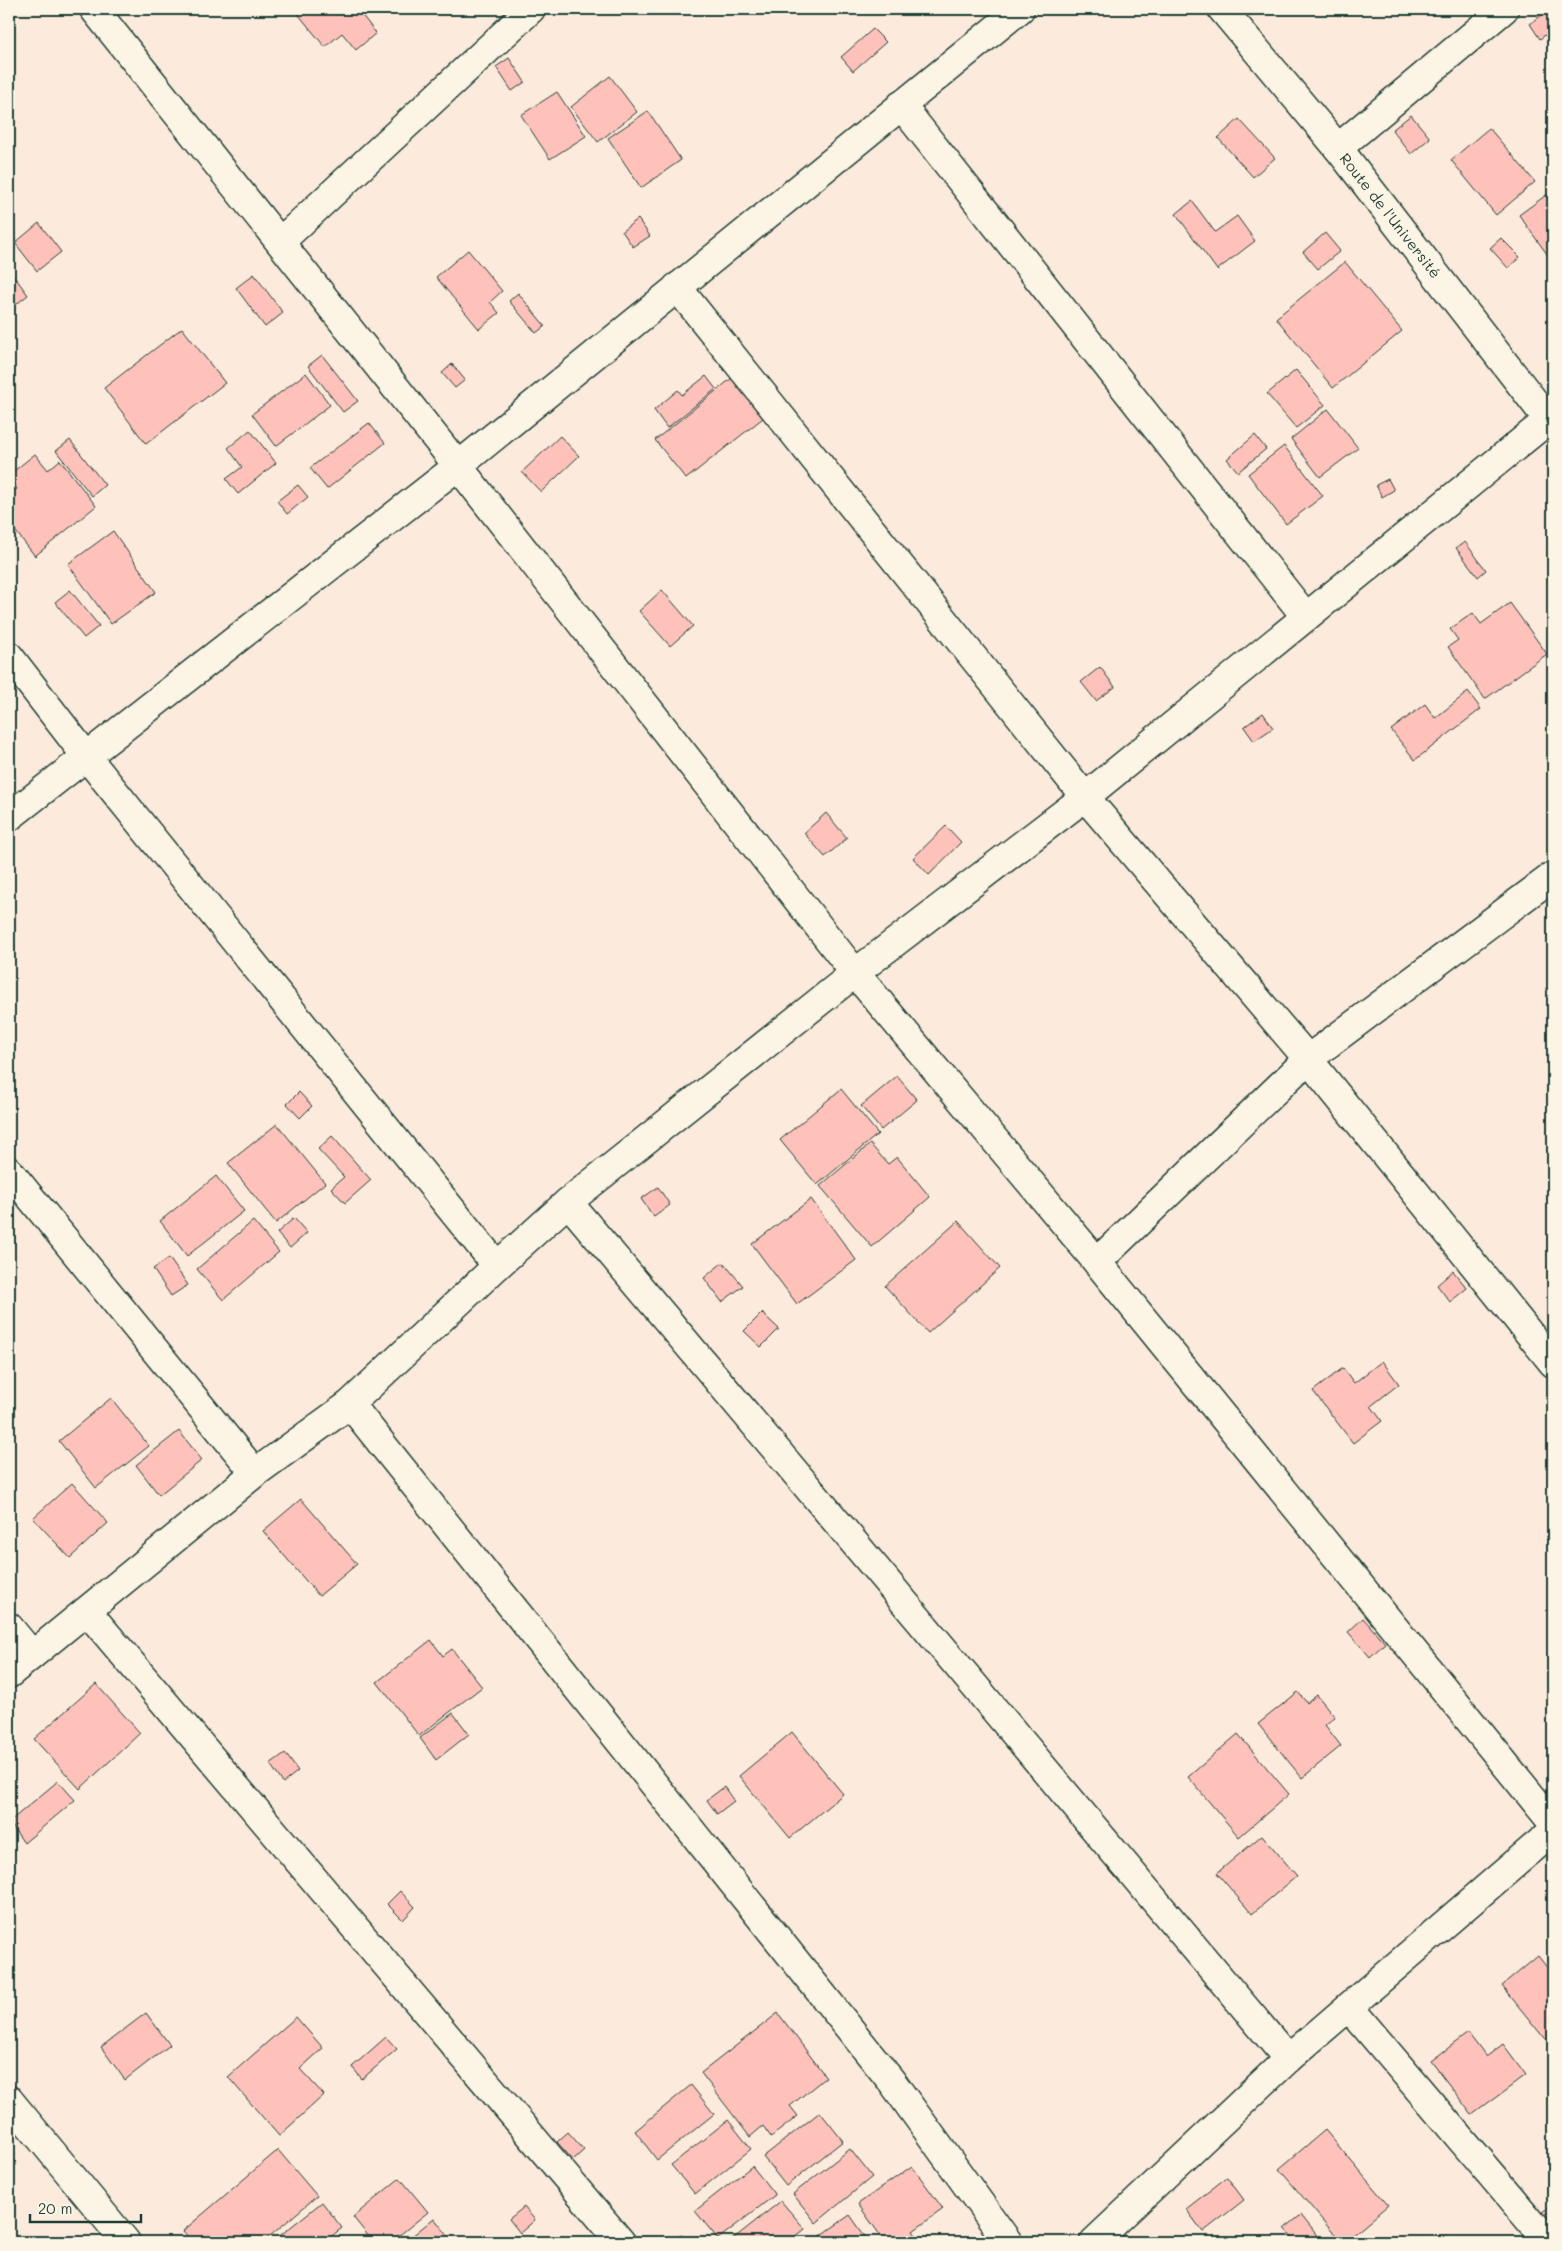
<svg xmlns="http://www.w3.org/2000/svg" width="1562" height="2251" viewBox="0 0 1562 2251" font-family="Mali,sans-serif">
<rect width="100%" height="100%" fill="#fcebdd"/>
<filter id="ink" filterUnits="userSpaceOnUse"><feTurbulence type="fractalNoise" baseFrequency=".02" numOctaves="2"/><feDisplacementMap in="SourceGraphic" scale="10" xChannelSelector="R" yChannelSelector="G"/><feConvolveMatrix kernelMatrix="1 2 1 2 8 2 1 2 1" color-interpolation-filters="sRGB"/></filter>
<g filter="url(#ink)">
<g fill="#fec2bb" stroke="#1f3d34">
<polygon points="294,9 357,9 376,33 356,50 342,33 325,47"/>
<polygon points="1550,9 1553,10 1553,29 1540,39 1530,24"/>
<polygon points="873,29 886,42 853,71 841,57"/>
<polygon points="509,58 525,82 512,91 496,67"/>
<polygon points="610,76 637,112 598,142 571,107"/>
<polygon points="557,92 586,136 550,159 521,115"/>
<polygon points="648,111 681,160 641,188 608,138"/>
<polygon points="1411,115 1430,138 1411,154 1392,130"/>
<polygon points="1239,119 1275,158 1253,177 1218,138"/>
<polygon points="1489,128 1535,182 1496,215 1451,160"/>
<polygon points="1553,190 1553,261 1552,261 1519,215"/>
<polygon points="1192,201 1215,232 1237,216 1255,241 1217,270 1176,214"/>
<polygon points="638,219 650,236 633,247 622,231"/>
<polygon points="39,223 61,252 37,271 15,243"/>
<polygon points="1325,233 1340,251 1318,269 1303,252"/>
<polygon points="1501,238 1520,257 1508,268 1490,248"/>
<polygon points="468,250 502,291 490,302 499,313 479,329 436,277"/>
<polygon points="1345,262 1402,331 1333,388 1276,318"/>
<polygon points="9,269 28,295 9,310"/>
<polygon points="254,274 283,313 265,327 236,288"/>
<polygon points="518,293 545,326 536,333 509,301"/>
<polygon points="182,328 225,383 146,444 104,388"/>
<polygon points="322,355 358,401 343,412 308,366"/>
<polygon points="452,364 465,380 455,388 442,373"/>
<polygon points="1296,370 1325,405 1296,428 1267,394"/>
<polygon points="306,373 330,405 276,446 252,414"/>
<polygon points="706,376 716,389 667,428 654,410 678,390 682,395"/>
<polygon points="732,378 763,418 686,479 655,440"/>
<polygon points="1328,409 1358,448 1320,477 1291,439"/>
<polygon points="369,423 385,443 327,489 310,468"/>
<polygon points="250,430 276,463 238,494 226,479 242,467 228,448"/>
<polygon points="1255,435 1266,449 1238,472 1227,459"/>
<polygon points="560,436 579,456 541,492 522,472"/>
<polygon points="70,440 105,485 92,496 56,451"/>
<polygon points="1284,446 1323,496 1286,524 1248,474"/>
<polygon points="35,454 48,470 60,460 96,506 35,556 9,523 9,495 17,489 9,475"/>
<polygon points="1388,479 1394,490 1382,497 1376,485"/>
<polygon points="298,485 308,497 287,514 277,501"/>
<polygon points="113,531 156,592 111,624 68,564"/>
<polygon points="1465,542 1486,570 1478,577 1456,548"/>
<polygon points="70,590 99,626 84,638 55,602"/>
<polygon points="662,590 693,626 670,646 639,611"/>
<polygon points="1510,603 1547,654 1485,699 1448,647 1458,640 1450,629 1473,613 1481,624"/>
<polygon points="1100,667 1115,687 1096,701 1081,682"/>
<polygon points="1468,692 1481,709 1415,760 1391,730 1425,704 1435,718"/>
<polygon points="1263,713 1273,728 1254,741 1244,727"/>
<polygon points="826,813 847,838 825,857 804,833"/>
<polygon points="946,826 961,842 929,875 913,858"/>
<polygon points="897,1076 917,1100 881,1130 861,1106"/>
<polygon points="841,1089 878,1134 817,1185 780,1140"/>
<polygon points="299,1092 312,1106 300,1118 287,1104"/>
<polygon points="277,1124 325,1183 276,1223 228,1163"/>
<polygon points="332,1136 371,1180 345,1203 331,1188 344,1177 318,1149"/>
<polygon points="870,1144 888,1164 897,1157 930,1197 872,1247 820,1186"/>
<polygon points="216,1176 244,1211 187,1256 160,1221"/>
<polygon points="658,1187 670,1205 654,1217 641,1199"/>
<polygon points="811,1199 856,1260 797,1304 752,1244"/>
<polygon points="294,1218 307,1233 290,1248 277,1233"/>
<polygon points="253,1221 279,1252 223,1300 197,1269"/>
<polygon points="958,1221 1000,1268 928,1333 885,1286"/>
<polygon points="169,1258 188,1285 171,1296 153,1269"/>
<polygon points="723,1262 743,1286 722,1302 704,1278"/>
<polygon points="1453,1271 1467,1288 1450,1302 1437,1285"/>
<polygon points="762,1313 779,1329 761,1347 744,1331"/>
<polygon points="1382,1361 1399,1384 1371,1406 1382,1421 1353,1443 1313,1391 1343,1368 1354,1383"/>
<polygon points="111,1398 149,1446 96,1488 59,1441"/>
<polygon points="179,1431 202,1460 159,1495 136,1465"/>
<polygon points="72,1483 108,1523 70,1558 33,1518"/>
<polygon points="301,1499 357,1564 319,1596 263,1531"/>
<polygon points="1363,1618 1385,1643 1370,1657 1348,1632"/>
<polygon points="431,1640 443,1656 452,1649 482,1687 419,1736 377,1682"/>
<polygon points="96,1684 140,1733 80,1789 34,1739"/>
<polygon points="1298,1692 1307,1703 1317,1695 1335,1717 1325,1725 1341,1746 1302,1778 1258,1724"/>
<polygon points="453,1713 469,1734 436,1760 420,1738"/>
<polygon points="792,1732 843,1794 790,1838 739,1776"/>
<polygon points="1238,1734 1289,1794 1239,1837 1188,1777"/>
<polygon points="285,1753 298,1771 283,1783 270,1764"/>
<polygon points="58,1781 75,1800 24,1843 9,1822"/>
<polygon points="724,1787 734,1801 717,1814 707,1800"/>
<polygon points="1262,1835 1297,1876 1252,1914 1217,1873"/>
<polygon points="400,1891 415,1907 403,1920 387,1904"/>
<polygon points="1538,1956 1553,1975 1553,2049 1502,1986"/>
<polygon points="146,2013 170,2045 125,2080 101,2047"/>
<polygon points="778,2013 826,2077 790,2106 798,2116 771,2137 763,2126 750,2137 701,2073"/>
<polygon points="296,2017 323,2048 300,2069 324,2095 279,2136 228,2077"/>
<polygon points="1468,2033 1486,2057 1503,2044 1526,2075 1472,2115 1431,2061"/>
<polygon points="386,2037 397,2049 362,2079 352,2067"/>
<polygon points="691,2085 714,2114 657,2160 635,2131"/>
<polygon points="820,2112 843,2141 786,2186 763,2157"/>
<polygon points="728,2120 751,2149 695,2194 671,2165"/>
<polygon points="1325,2130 1388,2205 1344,2242 1341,2242 1279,2169"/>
<polygon points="568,2132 584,2150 573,2160 557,2142"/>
<polygon points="850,2149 872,2177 816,2223 793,2194"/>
<polygon points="278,2150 317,2196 263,2242 193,2242 183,2231"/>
<polygon points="752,2166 775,2195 718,2239 695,2211"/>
<polygon points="912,2166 943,2209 913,2231 921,2242 885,2242 858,2204"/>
<polygon points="1227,2177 1244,2200 1203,2232 1186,2209"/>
<polygon points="400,2178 428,2212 391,2242 373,2242 353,2217"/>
<polygon points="781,2201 805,2229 789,2242 729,2242"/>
<polygon points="322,2202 342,2228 324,2242 272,2242"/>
<polygon points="1553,2204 1553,2227 1538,2218"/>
<polygon points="524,2207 535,2220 520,2233 509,2219"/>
<polygon points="850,2215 869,2242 812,2242"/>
<polygon points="1301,2215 1322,2242 1296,2242 1285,2228"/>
<polygon points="434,2218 453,2242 405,2242"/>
<polygon points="681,2235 687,2242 672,2242"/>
</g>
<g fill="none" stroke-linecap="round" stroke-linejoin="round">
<defs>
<g id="minor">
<polyline points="94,9 458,466 855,973 1097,1262 1553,1823"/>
<polyline points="1222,9 1338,148 1553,426"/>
<polyline points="901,105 1306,617"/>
<polyline points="1338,148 1504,9"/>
<polyline points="280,242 531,9"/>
<polyline points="677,287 1085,797 1308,1059 1553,1363"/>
<polyline points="9,656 86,756 497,1266"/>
<polyline points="9,817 458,466 1020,9"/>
<polyline points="9,1171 255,1473"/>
<polyline points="568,1202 1288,2059"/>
<polyline points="1097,1262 1308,1059 1553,876"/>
<polyline points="350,1404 893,2083 1008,2242"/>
<polyline points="87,1611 621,2242"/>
<polyline points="9,1627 32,1655"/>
<polyline points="9,1674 255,1473 350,1404 497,1266 568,1202 855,973 1085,797 1553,416"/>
<polyline points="1349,2007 1548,2242"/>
<polyline points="9,2100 126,2242"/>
<polyline points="1094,2242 1288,2059 1553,1831"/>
</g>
</defs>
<use href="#minor" stroke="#1f3d34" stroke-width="31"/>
<use href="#minor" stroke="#fcf5e5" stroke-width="28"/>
</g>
</g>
<g text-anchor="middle" stroke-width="4" stroke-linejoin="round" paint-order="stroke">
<g font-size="15" fill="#1f3d34" stroke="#fcf5e5">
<text transform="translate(1390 216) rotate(52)" y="5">Route de l'Université</text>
</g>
</g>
<rect width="1562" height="2251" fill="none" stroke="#fcf5e5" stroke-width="30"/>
<rect x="15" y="15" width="1532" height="2221" fill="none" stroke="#1f3d34" stroke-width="2" filter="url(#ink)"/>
<path d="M30 2214v8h111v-8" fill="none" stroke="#1f3d34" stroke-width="2.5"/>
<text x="38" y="2214" font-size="15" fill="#1f3d34" stroke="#fcf5e5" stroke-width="4" paint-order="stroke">20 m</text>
</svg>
